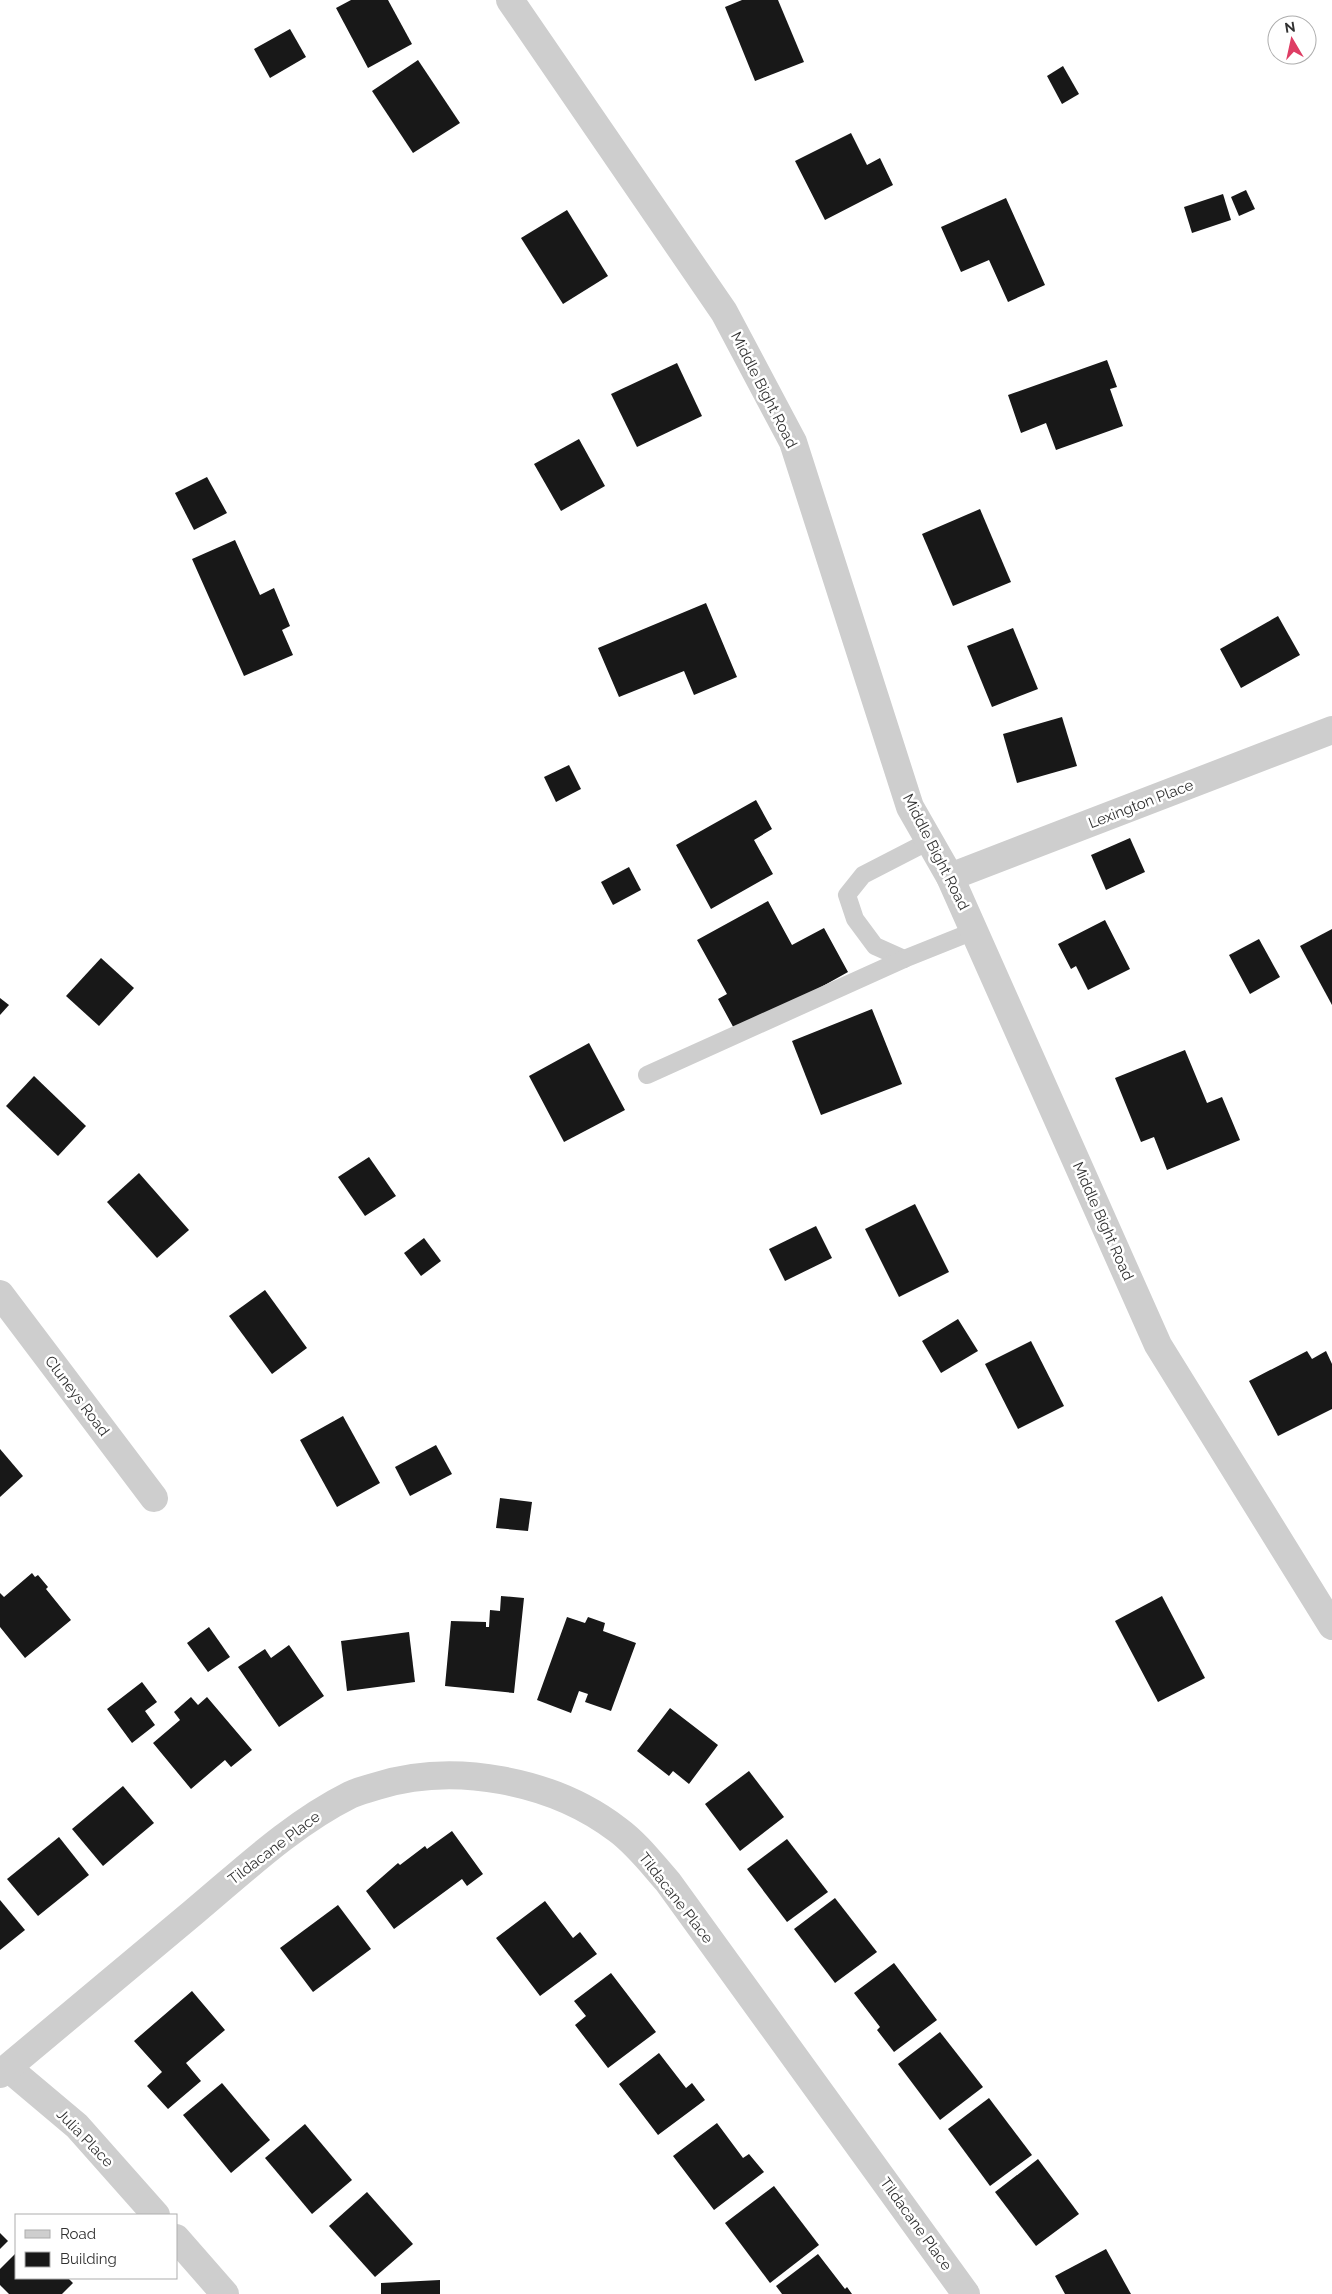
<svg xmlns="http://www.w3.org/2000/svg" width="1332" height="2294" viewBox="0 0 1332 2294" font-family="Raleway,sans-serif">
<rect width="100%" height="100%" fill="#fff"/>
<g fill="#181818">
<polygon points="351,0 388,0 412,44 368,68 336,8"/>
<polygon points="742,0 778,0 804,62 755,81 725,7"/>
<polygon points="290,29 306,57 270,78 254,49"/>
<polygon points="418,60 460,123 413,153 372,91"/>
<polygon points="1063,66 1079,94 1062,104 1047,76"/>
<polygon points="851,133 867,165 880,158 893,185 825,220 795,161"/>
<polygon points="1246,190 1255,209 1239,216 1231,197"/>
<polygon points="1223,194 1231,220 1192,233 1184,207"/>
<polygon points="1006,198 1045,285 1008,302 989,260 961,272 941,227"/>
<polygon points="567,210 608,276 563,304 521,238"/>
<polygon points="1107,360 1117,387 1110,389 1123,426 1056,450 1046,423 1021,433 1008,395"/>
<polygon points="677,363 702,416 637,447 611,394"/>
<polygon points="579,439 605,486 561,511 534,464"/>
<polygon points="207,477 227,513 194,530 175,493"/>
<polygon points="980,509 1011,582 953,606 922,534"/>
<polygon points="235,540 260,595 274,588 290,626 282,630 293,655 244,676 192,559"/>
<polygon points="706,603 737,677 694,695 684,671 619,697 598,648"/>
<polygon points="1278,616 1300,655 1241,688 1220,649"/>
<polygon points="1013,628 1038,689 992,707 967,646"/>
<polygon points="1062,717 1077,766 1017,783 1003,734"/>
<polygon points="569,765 581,789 556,802 544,777"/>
<polygon points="756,800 772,829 754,840 773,874 711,909 676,845"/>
<polygon points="1130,838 1145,872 1106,890 1091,855"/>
<polygon points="629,867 641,890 613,905 601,882"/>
<polygon points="768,901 792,945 824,928 848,972 737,1034 718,999 727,994 697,940"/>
<polygon points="1105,920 1130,969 1088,990 1076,966 1071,969 1058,944"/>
<polygon points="1332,929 1332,1005 1300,946"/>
<polygon points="1259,939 1280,977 1250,994 1229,955"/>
<polygon points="101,958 134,988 99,1026 66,996"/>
<polygon points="0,998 9,1005 0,1015"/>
<polygon points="872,1009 902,1084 821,1115 792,1041"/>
<polygon points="589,1043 625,1110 564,1142 529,1076"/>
<polygon points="1185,1050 1207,1103 1222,1097 1240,1140 1167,1170 1154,1137 1141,1142 1115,1078"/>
<polygon points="34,1076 86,1126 58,1156 6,1106"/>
<polygon points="369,1157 396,1196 365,1216 338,1177"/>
<polygon points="139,1173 189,1230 157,1258 107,1202"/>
<polygon points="915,1204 949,1272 899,1297 865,1229"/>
<polygon points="816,1226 832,1258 785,1281 769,1249"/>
<polygon points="424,1238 441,1261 421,1276 404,1253"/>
<polygon points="265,1290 307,1348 272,1374 229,1316"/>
<polygon points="958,1319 978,1351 941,1373 922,1341"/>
<polygon points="1031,1341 1064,1406 1018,1429 985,1364"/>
<polygon points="1307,1351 1312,1359 1326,1351 1332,1364 1332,1409 1278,1436 1249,1381"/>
<polygon points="343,1416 380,1483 337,1507 300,1440"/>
<polygon points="436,1445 452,1474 410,1496 395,1467"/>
<polygon points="0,1449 23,1476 0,1497"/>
<polygon points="500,1498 532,1502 528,1531 496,1528"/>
<polygon points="32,1573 35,1577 38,1575 48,1587 46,1589 71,1620 25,1658 0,1627 0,1593 4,1597"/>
<polygon points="501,1596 524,1598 514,1693 445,1686 451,1621 486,1622 486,1627 489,1627 490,1610 500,1611"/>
<polygon points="1162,1596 1205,1678 1158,1702 1115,1621"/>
<polygon points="567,1617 585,1623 588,1617 605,1623 603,1631 636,1643 611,1711 585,1702 588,1694 579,1691 571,1713 537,1700"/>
<polygon points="209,1627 230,1657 208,1672 187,1643"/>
<polygon points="409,1632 415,1682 347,1691 341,1641"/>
<polygon points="289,1645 324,1696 279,1727 238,1667 265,1649 271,1658"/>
<polygon points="142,1682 157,1702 145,1711 155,1725 132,1743 107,1709"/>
<polygon points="191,1697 198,1705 207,1697 252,1750 231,1767 225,1760 191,1789 153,1743 180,1720 174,1712"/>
<polygon points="670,1708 718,1745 689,1784 673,1771 669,1776 637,1751"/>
<polygon points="749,1771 784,1817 740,1851 705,1804"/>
<polygon points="123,1786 154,1823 103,1866 72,1829"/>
<polygon points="452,1831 483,1874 467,1886 462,1879 394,1929 366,1891 398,1863 400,1865 425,1846 427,1849"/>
<polygon points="59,1837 89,1875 38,1916 7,1879"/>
<polygon points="787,1839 828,1892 787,1922 747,1869"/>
<polygon points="835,1898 877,1952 835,1983 794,1929"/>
<polygon points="0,1900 25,1930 0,1950"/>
<polygon points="545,1901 573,1938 580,1932 597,1954 540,1996 496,1938"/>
<polygon points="338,1905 371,1949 313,1992 280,1948"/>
<polygon points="894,1963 937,2020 894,2052 877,2030 880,2027 854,1993"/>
<polygon points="611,1973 656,2032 608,2068 575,2025 586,2016 574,2001"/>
<polygon points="192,1991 225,2030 186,2063 201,2081 168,2109 147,2086 162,2072 134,2041"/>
<polygon points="940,2032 983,2087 940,2120 898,2064"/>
<polygon points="659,2053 686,2088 692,2083 705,2100 658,2135 619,2084"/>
<polygon points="222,2083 270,2140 231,2173 183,2115"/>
<polygon points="989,2098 1032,2155 990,2186 948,2129"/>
<polygon points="717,2123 743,2158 749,2154 764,2172 714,2210 673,2156"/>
<polygon points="305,2124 352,2180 312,2214 265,2158"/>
<polygon points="1038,2159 1079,2214 1036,2246 995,2192"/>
<polygon points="774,2186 819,2245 770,2283 725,2223"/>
<polygon points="367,2192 413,2244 375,2277 329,2226"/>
<polygon points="0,2233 8,2241 0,2249"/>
<polygon points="1106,2249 1131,2294 1065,2294 1055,2276"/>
<polygon points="16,2253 16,2278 68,2278 73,2283 62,2294 9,2294 0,2285 0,2269"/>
<polygon points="818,2254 845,2289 847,2287 852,2294 782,2294 776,2286"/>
<polygon points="440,2280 440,2294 381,2294 381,2283"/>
</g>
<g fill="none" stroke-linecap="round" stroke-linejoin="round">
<g stroke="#cecece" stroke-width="18">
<polyline points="904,959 875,946 855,919 847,895 863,875 929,841"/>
<polyline points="647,1075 904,959 974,931"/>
</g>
<g stroke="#cecece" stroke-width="28">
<polyline points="510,0 724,312 793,442 910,807 950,877 1158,1345 1332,1626"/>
<polyline points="950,877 1332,730"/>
<polyline points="0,1294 154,1498"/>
<polyline points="8,2068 77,2126 156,2215"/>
<path d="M0,2074C65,2019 130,1965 195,1911C244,1870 292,1824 350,1795C358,1791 368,1789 377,1786C454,1762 553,1780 618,1830C637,1844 652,1864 668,1882L966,2294"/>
<polyline points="176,2238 225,2294"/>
</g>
</g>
<g text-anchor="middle" stroke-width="5" stroke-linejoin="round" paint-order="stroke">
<g font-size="15" fill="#313131" stroke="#fff">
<text transform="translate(764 390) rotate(63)" y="5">Middle Bight Road</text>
<text transform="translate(1141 804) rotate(-21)" y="5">Lexington Place</text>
<text transform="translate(936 852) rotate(63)" y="5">Middle Bight Road</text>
<text transform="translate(1103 1221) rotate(66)" y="5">Middle Bight Road</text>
<text transform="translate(77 1396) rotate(53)" y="5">Cluneys Road</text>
<text transform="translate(274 1848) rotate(-37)" y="5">Tildacane Place</text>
<text transform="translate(676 1898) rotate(52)" y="5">Tildacane Place</text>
<text transform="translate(85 2138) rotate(46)" y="5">Julia Place</text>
<text transform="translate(916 2224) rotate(54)" y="5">Tildacane Place</text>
</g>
</g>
<rect x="15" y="2214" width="162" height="65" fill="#ffffff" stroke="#adadad"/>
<rect x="25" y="2230" width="25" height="8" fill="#cecece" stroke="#adadad"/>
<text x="60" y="2239" font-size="15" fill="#313131">Road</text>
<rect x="25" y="2252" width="25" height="15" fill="#181818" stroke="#adadad"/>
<text x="60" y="2264" font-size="15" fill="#313131">Building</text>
<g transform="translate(1292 40) rotate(351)"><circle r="24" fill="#ffffff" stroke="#adadad"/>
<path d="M0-4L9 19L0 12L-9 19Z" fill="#de3d64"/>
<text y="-8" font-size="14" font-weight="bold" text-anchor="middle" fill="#313131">N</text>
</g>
</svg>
